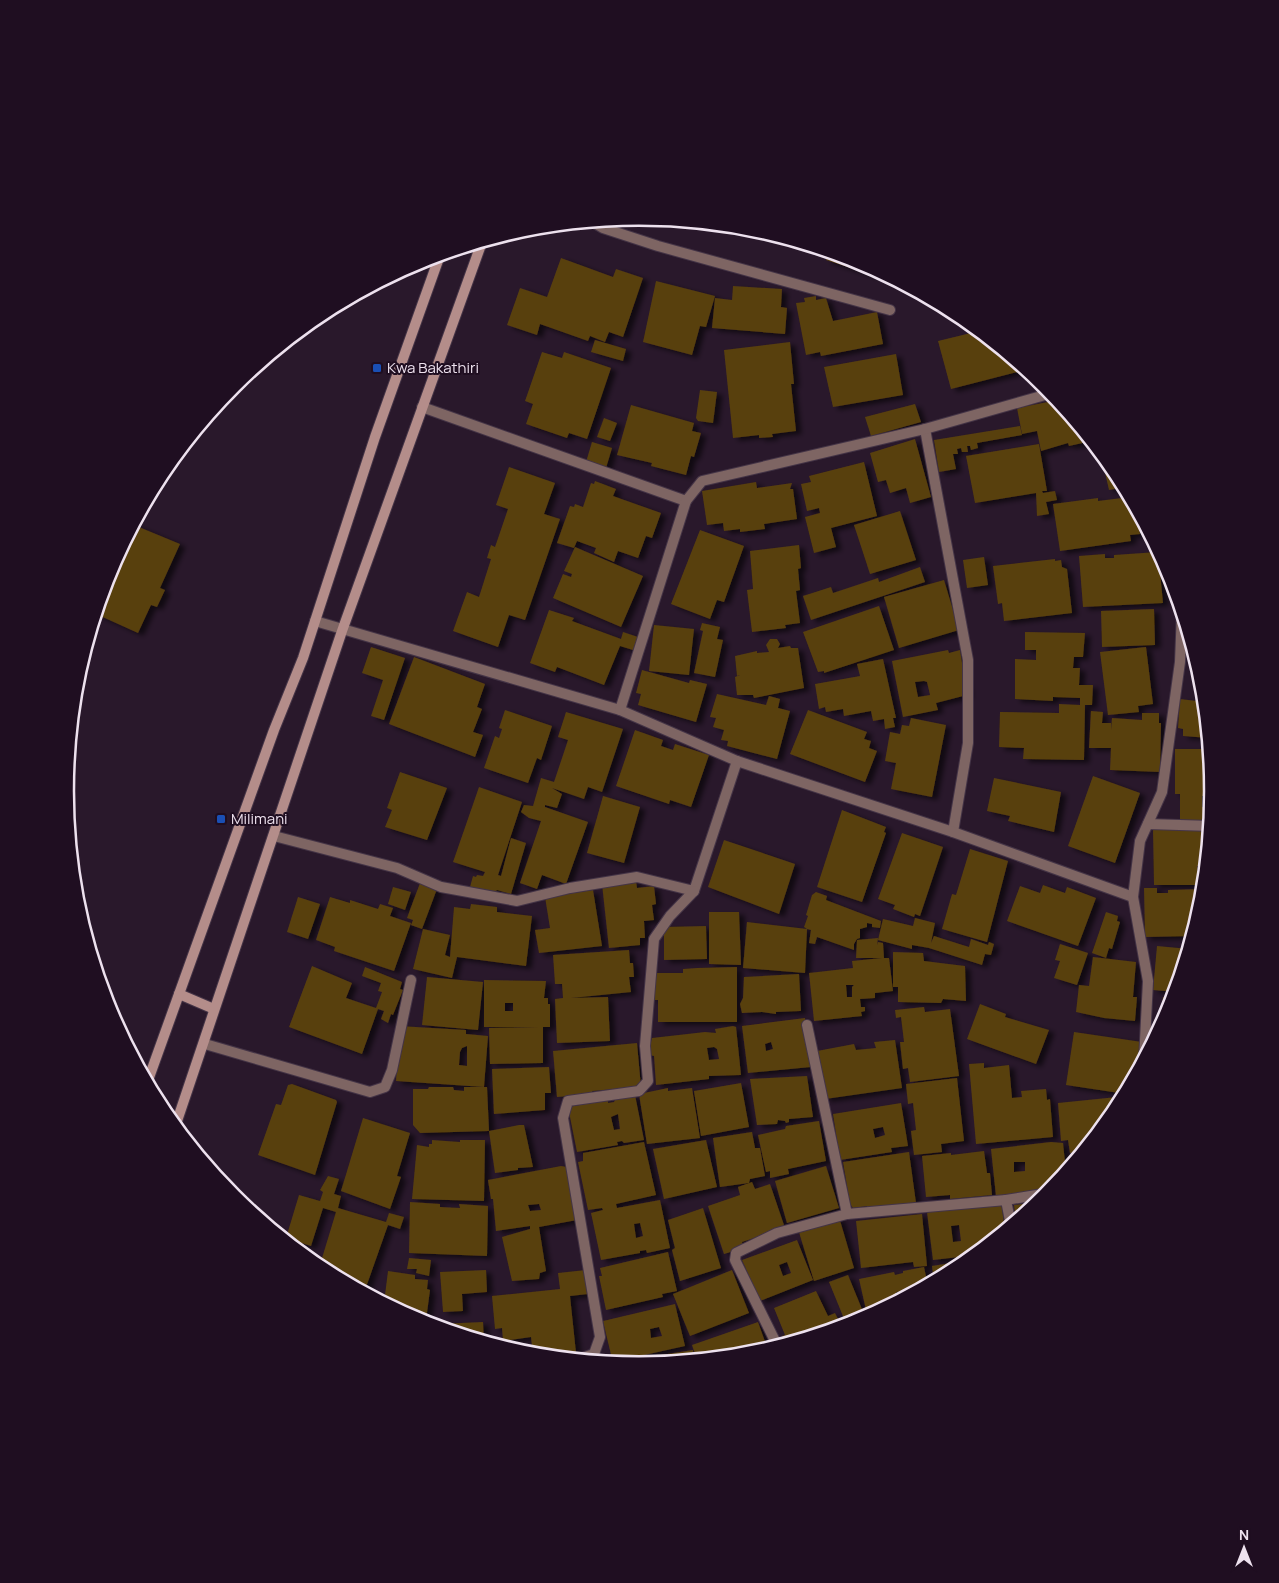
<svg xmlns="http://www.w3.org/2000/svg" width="1279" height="1583" viewBox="0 0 1279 1583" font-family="Manrope,sans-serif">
<defs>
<filter id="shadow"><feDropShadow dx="5.5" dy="3" stdDeviation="2.5" flood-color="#0009"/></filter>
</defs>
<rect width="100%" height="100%" fill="#29182b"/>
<g fill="#583f0f" fill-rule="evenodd" filter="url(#shadow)">
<polygon points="829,252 860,261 875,269 873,275 826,260"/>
<polygon points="561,258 613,277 616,269 643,278 623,337 609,332 605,342 590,336 588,341 540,324 537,335 507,325 520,288 547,297"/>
<polygon points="656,281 715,296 706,327 700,326 692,355 643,342"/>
<polygon points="733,286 782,289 781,307 787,308 785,334 712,328 715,298 732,300"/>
<polygon points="816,296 816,300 826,298 833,321 877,312 883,344 821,356 820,352 806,355 796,303 805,302 804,298"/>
<polygon points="927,297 947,307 946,308 926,303"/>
<polygon points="979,331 1019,363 1021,371 951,389 938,341"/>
<polygon points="595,340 626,349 623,361 591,352"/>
<polygon points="790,342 794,384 791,384 796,431 772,434 773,437 759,438 759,435 733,438 724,350"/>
<polygon points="542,352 562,358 564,352 611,368 587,439 569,433 567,438 526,424 533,404 525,401"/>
<polygon points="896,354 903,395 833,407 824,367"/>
<polygon points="700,390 717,392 713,423 698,421 696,418"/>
<polygon points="1058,400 1086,434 1087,442 1069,446 1068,443 1041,451 1037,431 1022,434 1017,408"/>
<polygon points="915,404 921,422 871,436 865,417"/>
<polygon points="631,405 694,423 692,431 701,433 694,457 691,456 686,475 651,466 652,463 617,455"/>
<polygon points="604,418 617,423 610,441 597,437"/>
<polygon points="1020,426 1022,435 977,443 978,448 971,450 970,446 967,446 968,452 962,452 961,448 957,449 958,454 953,454 956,469 939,472 934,440"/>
<polygon points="915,439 931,497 910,503 906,488 890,493 886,480 878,482 870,453"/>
<polygon points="592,442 612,448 606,468 586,462"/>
<polygon points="1039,444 1047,491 1042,491 1043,493 1055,491 1057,500 1046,502 1049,514 1037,516 1036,493 975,503 966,456"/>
<polygon points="1101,455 1117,473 1125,487 1109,490"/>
<polygon points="864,462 877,516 831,528 836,547 814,553 805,517 820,513 819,508 807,511 801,484 811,482 809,476"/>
<polygon points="509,467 555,483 544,514 560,519 525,620 509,615 498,647 453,631 467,592 479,597 491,559 487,558 491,545 495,547 508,509 496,505"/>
<polygon points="595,481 616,489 613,496 661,513 652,538 646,536 638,558 618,551 614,562 594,553 596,548 577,541 574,548 557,543 570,506 574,507 575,504 583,507 591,483 594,484"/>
<polygon points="756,482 757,488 792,483 790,489 793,489 797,519 764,524 765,529 740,532 740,529 724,531 723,523 707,525 702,491"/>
<polygon points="1130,497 1142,518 1137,519 1140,534 1130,535 1131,541 1060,551 1053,504 1098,498 1098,501"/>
<polygon points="900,511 916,560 870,574 854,525"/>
<polygon points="134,525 180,544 160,588 165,590 157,607 151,605 138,633 96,614 107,578"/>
<polygon points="700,530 744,546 724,602 717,600 710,619 671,604"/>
<polygon points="799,545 801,568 798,569 800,590 796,591 800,623 785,625 786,628 752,632 747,590 753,589 750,551"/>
<polygon points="575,547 643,576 621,627 553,598 563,574 571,577 572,574 564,571"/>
<polygon points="1158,552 1163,603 1083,607 1079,556 1105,554 1105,558 1114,558 1114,555"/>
<polygon points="984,557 988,585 967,588 963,560"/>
<polygon points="1055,559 1055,561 1061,560 1062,567 1067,569 1072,613 1004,621 1002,603 998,604 993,566"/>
<polygon points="920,567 925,582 811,620 803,596 831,587 833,593 878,578 879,582"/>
<polygon points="944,580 959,630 899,648 884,597"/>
<polygon points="879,606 894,650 824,673 824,671 818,672 803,632"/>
<polygon points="1154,609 1155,645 1102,647 1101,611"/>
<polygon points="549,610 574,618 572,621 621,639 623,632 638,637 633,650 620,646 604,685 557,667 555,672 530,663"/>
<polygon points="702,623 720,627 717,639 723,640 715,677 694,673 703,631 700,630"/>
<polygon points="654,625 694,629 689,675 649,671"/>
<polygon points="1025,632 1085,633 1083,657 1074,657 1073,668 1080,668 1079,685 1093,685 1092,705 1085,705 1084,760 1023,759 1024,748 999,747 1000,712 1059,713 1059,704 1080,705 1080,698 1053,697 1053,701 1015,699 1015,659 1036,660 1036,650 1025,650"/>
<polygon points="770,639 777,639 780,644 778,648 790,646 791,648 798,648 804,688 754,698 753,695 737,695 735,677 740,675 737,676 735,656 757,651 757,653 769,652 766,645"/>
<polygon points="371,647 405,658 384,720 371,716 383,680 362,673"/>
<polygon points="1146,647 1153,704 1138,706 1139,712 1108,715 1100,652"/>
<path d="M948,650L949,653L960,650L967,695L936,703L938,710L903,717L892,661ZM924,681L927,682L930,695L918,697L915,682Z"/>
<polygon points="414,657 485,684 477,707 482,709 473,732 483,735 475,757 389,724"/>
<polygon points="883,659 896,718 893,718 895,727 885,729 884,719 873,721 871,711 844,716 843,709 826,712 825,707 819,709 815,684 860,676 857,664"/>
<polygon points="642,670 689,683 690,680 707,684 696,722 638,705 641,694 636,693"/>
<polygon points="717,694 766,705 769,696 780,699 778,708 790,711 777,759 727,746 728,741 721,740 724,730 713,727 716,718 710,717"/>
<polygon points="1180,699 1205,702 1209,738 1183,736 1183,729 1178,728"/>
<polygon points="505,710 552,726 541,760 537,758 528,783 484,768 495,736 499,738 502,729 499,728"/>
<polygon points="808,710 867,732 864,739 871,741 869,748 877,751 865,782 790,754"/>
<polygon points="1091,711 1103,712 1102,723 1111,723 1111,730 1112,718 1142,720 1142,713 1159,713 1159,723 1161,723 1160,772 1110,770 1111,748 1089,748"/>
<polygon points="566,712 623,729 602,792 588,787 584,799 552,788 562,794 557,808 545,805 545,807 588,822 566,884 542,875 537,889 520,883 541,821 529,818 521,812 524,805 533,806 541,778 554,782 568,740 558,737"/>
<polygon points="911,718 946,725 932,797 891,789 896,763 885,761 890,732 900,734 902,725 909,726"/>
<polygon points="635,730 663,740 661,746 673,750 675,744 709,755 691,807 670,800 669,804 616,786"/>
<polygon points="1175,749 1205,749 1206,796 1202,796 1202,807 1207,807 1207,800 1213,799 1211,823 1180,823 1180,794 1175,794"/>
<polygon points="400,772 447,788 427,840 385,827 392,810 387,808"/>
<polygon points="1093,776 1140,793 1115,863 1068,846"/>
<polygon points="994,778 1061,792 1054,832 1008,821 1010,816 987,811"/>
<polygon points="479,787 522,802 498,875 501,876 511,838 526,843 511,894 497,890 494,893 470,887 473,876 476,877 477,875 483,876 485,872 453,862"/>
<polygon points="603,796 640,807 624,863 587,853"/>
<polygon points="842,810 886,827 884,832 886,833 862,902 817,887"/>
<polygon points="1153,830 1209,830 1207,866 1197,866 1198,885 1154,885"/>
<polygon points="902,833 943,847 920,916 915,914 914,917 893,909 895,905 878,899"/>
<polygon points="724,840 795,864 779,914 708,887"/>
<polygon points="970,849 1008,861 987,942 942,929 952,894 956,895"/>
<polygon points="636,881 637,888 654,886 656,904 652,905 654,920 644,921 645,938 640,938 640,945 609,948 602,884"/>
<polygon points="420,883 437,889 422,929 411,925 413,920 407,918"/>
<polygon points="1043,885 1065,893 1067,887 1096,898 1078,946 1007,921 1020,886 1040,893"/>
<polygon points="393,887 411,892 405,910 388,904"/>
<polygon points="1144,888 1157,888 1157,893 1168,893 1168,890 1204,889 1203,904 1193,936 1145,937"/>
<polygon points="593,890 602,946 539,953 535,930 550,928 545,897"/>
<polygon points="816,892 827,896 826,900 881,921 880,928 872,927 872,924 867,923 867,927 860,929 860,938 857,939 854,944 854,950 817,937 815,944 809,943 811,930 807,929 805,973 743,968 747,922 807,929 804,927 808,916 806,915 812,895"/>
<polygon points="298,897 320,904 308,939 287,932"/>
<polygon points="330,897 350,903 350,900 378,909 380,904 393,908 390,916 411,923 394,971 334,951 335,947 316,940"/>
<polygon points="471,904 497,907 497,912 532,916 526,966 457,957 452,978 413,969 423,929 450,935 445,955 450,957 454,907 470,909"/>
<polygon points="709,912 739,912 741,965 709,964"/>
<polygon points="1106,912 1118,916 1117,921 1120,922 1112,949 1109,948 1106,958 1092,953"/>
<polygon points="915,918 935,923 931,943 934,936 969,947 971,939 988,945 989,942 994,944 991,955 985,954 982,965 929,948 912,945 912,949 878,940 883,919 913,926"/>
<polygon points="706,926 707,959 664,960 664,927"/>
<path d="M878,938L877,945L878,942L883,943L884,958H889L893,991L875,993V998L860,999L861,1007H865V1011L861,1012L862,1016L814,1021L809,973L853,968L852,961L882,958H856L857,940ZM846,985H854L852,987V997H847Z"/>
<polygon points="1060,944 1088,953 1077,985 1054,978 1060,961 1055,960"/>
<polygon points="1157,946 1189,949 1176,992 1153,990"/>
<polygon points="629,950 630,963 633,963 634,977 629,977 631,992 571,998 608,997 610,1041 557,1043 555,999 563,998 562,984 555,984 553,955"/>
<polygon points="893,952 923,953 924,961 965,966 966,1001 943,999 941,1003 898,1002 898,987 893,987"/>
<polygon points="1093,957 1136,962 1133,997 1137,997 1135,1021 1104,1018 1076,1012 1079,985 1089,986"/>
<polygon points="312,966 352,983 346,998 376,1008 382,992 378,991 381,983 362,976 365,967 402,982 400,989 403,990 393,1015 391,1014 388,1023 381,1019 384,1011 378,1009 362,1054 289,1027"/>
<polygon points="737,967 737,1022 658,1022 658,1000 652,1000 652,973 683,973 683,969 697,968"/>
<polygon points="799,974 801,1011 776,1012 776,1014 762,1012 742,1013 740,1004 743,998 744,977"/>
<polygon points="427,977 483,982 478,1030 422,1025"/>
<path d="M484,980L546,981L544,998H548V1004H550V1027H543V1063L490,1064L489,1028L538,1027H484ZM505,1003H513V1011H505Z"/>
<polygon points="1163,997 1174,998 1160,1030"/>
<polygon points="980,1004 1006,1014 1005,1017 1049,1030 1036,1064 967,1039"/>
<polygon points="924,1007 925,1012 950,1009 959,1076 910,1082 908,1068 903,1069 900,1042 904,1042 901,1017 896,1018 895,1010"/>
<path d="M805,1018L811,1067L748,1073L742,1026ZM771,1042L773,1049L766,1051L765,1044Z"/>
<path d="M399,1026L466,1030V1034L488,1036L484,1087L396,1081ZM467,1046V1066L459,1065L460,1052L462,1048Z"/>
<path d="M733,1026L736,1027L741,1075L709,1076V1079L656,1085L654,1056L649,1055L648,1043L651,1042L652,1038L705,1032L716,1033L715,1029ZM714,1047L717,1049L719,1059L709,1060L707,1048Z"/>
<polygon points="1074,1032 1142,1042 1138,1073 1126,1094 1066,1085"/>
<polygon points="895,1040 902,1088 825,1099 817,1051 854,1044 856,1050 876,1048 874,1042"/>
<polygon points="637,1043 641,1087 592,1091 593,1094 557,1097 553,1051"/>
<polygon points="984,1063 984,1068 1009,1065 1012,1098 1022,1097 1021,1091 1046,1089 1047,1100 1050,1099 1053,1137 976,1144 969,1064"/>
<polygon points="549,1067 551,1093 545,1093 545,1110 494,1114 492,1069"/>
<polygon points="807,1076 813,1117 789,1119 789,1122 786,1123 785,1121 778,1120 777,1124 757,1125 750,1079"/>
<polygon points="957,1078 964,1141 941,1144 942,1152 914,1155 911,1131 916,1130 913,1103 908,1104 906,1084"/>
<polygon points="741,1083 749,1127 701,1136 694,1091"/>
<polygon points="292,1084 336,1100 337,1102 315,1175 258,1155 276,1104 281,1105 288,1085"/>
<polygon points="429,1087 453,1087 454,1090 464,1091 464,1087 487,1087 489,1131 420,1133 413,1125 413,1089 428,1089"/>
<polygon points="668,1088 668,1091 692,1088 700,1138 647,1144 639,1094"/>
<path d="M635,1095L644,1140L624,1143L622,1141L617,1142L618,1145L577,1152L568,1107L608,1100V1103L614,1102L616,1098ZM618,1114L620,1129L614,1130L611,1117Z"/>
<polygon points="1117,1097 1119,1107 1117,1111 1084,1151 1070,1153 1068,1140 1061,1141 1058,1103"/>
<path d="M901,1103L908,1146L891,1148L892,1152L840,1160L833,1114ZM883,1127L885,1135L875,1138L873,1129Z"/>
<polygon points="363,1118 410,1133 397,1176 401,1177 390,1209 341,1191"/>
<polygon points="819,1121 826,1161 788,1169 789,1174 770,1178 770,1171 766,1172 758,1135 785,1129 786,1126"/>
<polygon points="519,1125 524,1125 533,1167 518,1168 518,1170 495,1173 489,1131"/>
<polygon points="752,1132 755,1148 760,1148 765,1176 750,1179 749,1183 720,1187 713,1138"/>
<polygon points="432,1140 460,1142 460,1140 485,1140 484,1201 412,1199 417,1145 429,1147 429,1144 432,1144"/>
<polygon points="706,1140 717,1187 664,1199 653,1149"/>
<path d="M644,1142L656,1195L616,1204L617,1208L660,1200L670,1248L647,1253L646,1250L640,1251V1253L601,1260L591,1213L603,1210L602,1208L588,1210L578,1162L583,1161V1153ZM640,1223L643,1236L636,1238L634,1224Z"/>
<path d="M1051,1142L1063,1143L1066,1172L1052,1190L996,1196L991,1149ZM1014,1162H1025V1171L1014,1172Z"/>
<polygon points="984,1151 987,1173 990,1173 992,1195 950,1199 950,1195 926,1197 922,1156 951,1153 951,1155"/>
<polygon points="909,1152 916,1203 868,1210 867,1206 853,1208 850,1204 843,1162"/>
<path d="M561,1166L567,1167L577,1220L539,1227L546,1271L540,1273L539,1279L512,1281L502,1237L530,1229V1226L496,1231L493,1199H491L488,1180ZM539,1204L541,1210L530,1211L528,1205Z"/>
<polygon points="826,1166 839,1208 787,1223 775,1181"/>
<polygon points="328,1176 339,1179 334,1194 341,1196 338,1208 386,1222 389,1213 404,1217 400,1229 388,1225 364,1293 319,1268 336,1212 323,1208 311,1246 286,1238 299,1195 320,1201 323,1192 320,1190"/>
<polygon points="752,1182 755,1189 770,1184 785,1228 742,1242 744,1248 724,1254 708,1206 740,1195 738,1187"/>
<path d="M1001,1201L1005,1231L976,1255L933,1260L927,1212ZM959,1225L961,1241L953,1242L951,1226Z"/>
<polygon points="410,1202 440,1204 440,1207 460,1208 459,1204 488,1206 487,1256 409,1253"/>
<polygon points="1041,1202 1029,1211 1016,1222 1014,1205"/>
<polygon points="703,1208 721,1268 680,1281 672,1250 675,1248 668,1220"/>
<polygon points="922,1214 927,1266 914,1267 913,1262 861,1268 856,1221"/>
<polygon points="839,1217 854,1268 814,1281 798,1229"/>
<path d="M797,1240L813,1280L760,1301L742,1260ZM787,1262L791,1273L783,1276L779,1265Z"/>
<polygon points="668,1252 677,1291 662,1294 663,1297 606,1310 599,1276 602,1276 600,1268"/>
<polygon points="409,1258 431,1260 429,1276 416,1273 417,1269 407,1269"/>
<polygon points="970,1260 958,1269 934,1282 932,1266"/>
<polygon points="924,1267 928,1286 905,1298 904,1291 896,1292 898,1302 869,1317 867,1314 859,1279 894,1272 895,1275 903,1273 903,1271"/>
<polygon points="486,1270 487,1292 462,1294 463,1311 443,1312 440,1272"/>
<polygon points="586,1270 588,1294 570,1296 576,1353 533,1355 531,1337 503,1341 502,1328 495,1329 492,1296 560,1289 558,1273"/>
<polygon points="732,1270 749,1313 690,1336 673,1294"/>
<polygon points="388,1271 415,1275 415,1279 428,1280 427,1289 430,1290 426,1320 429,1321 429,1325 384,1303"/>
<polygon points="848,1275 866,1319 847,1326 829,1282"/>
<polygon points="816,1291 828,1316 835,1313 838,1319 831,1322 834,1330 786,1345 782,1336 785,1335 774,1308"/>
<path d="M675,1304L685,1346L617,1361L616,1358L612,1359L603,1321ZM659,1327L662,1336L651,1338L650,1329Z"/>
<polygon points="483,1322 484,1342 438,1328 438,1324"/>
<polygon points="758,1322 768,1350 751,1355 729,1357 729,1353 718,1356 719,1358 697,1360 692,1345"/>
<polygon points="693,1350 694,1361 639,1366 624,1364 623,1361"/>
</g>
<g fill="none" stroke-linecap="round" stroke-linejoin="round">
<defs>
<g id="minor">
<polyline points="593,222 603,228 658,246 890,310"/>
<polyline points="422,407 686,501"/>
<polyline points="925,429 968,660 968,743 953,832"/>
<polyline points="315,621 620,710 737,761 953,832 1133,897"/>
<polyline points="620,710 686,501 702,481 925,429 1052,393"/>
<polyline points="1148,824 1211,826"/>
<polyline points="274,836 397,868 441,887 517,901 570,888 637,877 694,891 737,761"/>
<polyline points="205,1044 370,1092 385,1087 392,1070 411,980"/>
<polyline points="1144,1060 1148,981 1133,897 1140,841 1162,792 1180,662 1182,611"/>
<polyline points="847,1214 1006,1200"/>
<polyline points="1011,1226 1006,1200 1049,1193"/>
<polyline points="778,1347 735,1260 736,1253 777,1233 847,1214 807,1025"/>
<polyline points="576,1360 594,1354 600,1337 563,1118 568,1101 639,1091 648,1081 645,1046 654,939 670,916 694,891"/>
</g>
<g id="secondary">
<polyline points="179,994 214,1009"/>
<polyline points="147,1083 274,730 303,658 375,437 440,255"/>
<polyline points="175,1127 342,631 482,242"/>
</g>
</defs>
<use href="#minor" stroke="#443446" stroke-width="12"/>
<use href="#secondary" stroke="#443446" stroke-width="12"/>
<use href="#minor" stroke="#7e6563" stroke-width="10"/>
<use href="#secondary" stroke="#b48d8a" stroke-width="10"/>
</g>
<g fill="#1a4fb4" stroke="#1f0e21" stroke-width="2">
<rect x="372" y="363" width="10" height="10" rx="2.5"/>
<rect x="216" y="814" width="10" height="10" rx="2.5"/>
</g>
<g text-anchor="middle" stroke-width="4" stroke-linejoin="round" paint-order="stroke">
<g font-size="15" fill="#ede1ee" stroke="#1f0e21" text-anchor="start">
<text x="387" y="373">Kwa Bakathiri</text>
<text x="231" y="824">Milimani</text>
</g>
</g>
<path d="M0 0H1279V1583H0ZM74 791a565 565 0 1 1 1130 0a565 565 0 1 1-1130 0Z" fill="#1f0e21" fill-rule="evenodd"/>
<path fill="none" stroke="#ede1ee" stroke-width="2.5" d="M74 791a565 565 0 1 1 1130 0a565 565 0 1 1-1130 0Z"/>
<g transform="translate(1244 1548)" stroke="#1f0e21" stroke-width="4" paint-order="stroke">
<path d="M0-4L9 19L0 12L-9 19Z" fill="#ede1ee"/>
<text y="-8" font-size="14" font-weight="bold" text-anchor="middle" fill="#ede1ee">N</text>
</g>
</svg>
